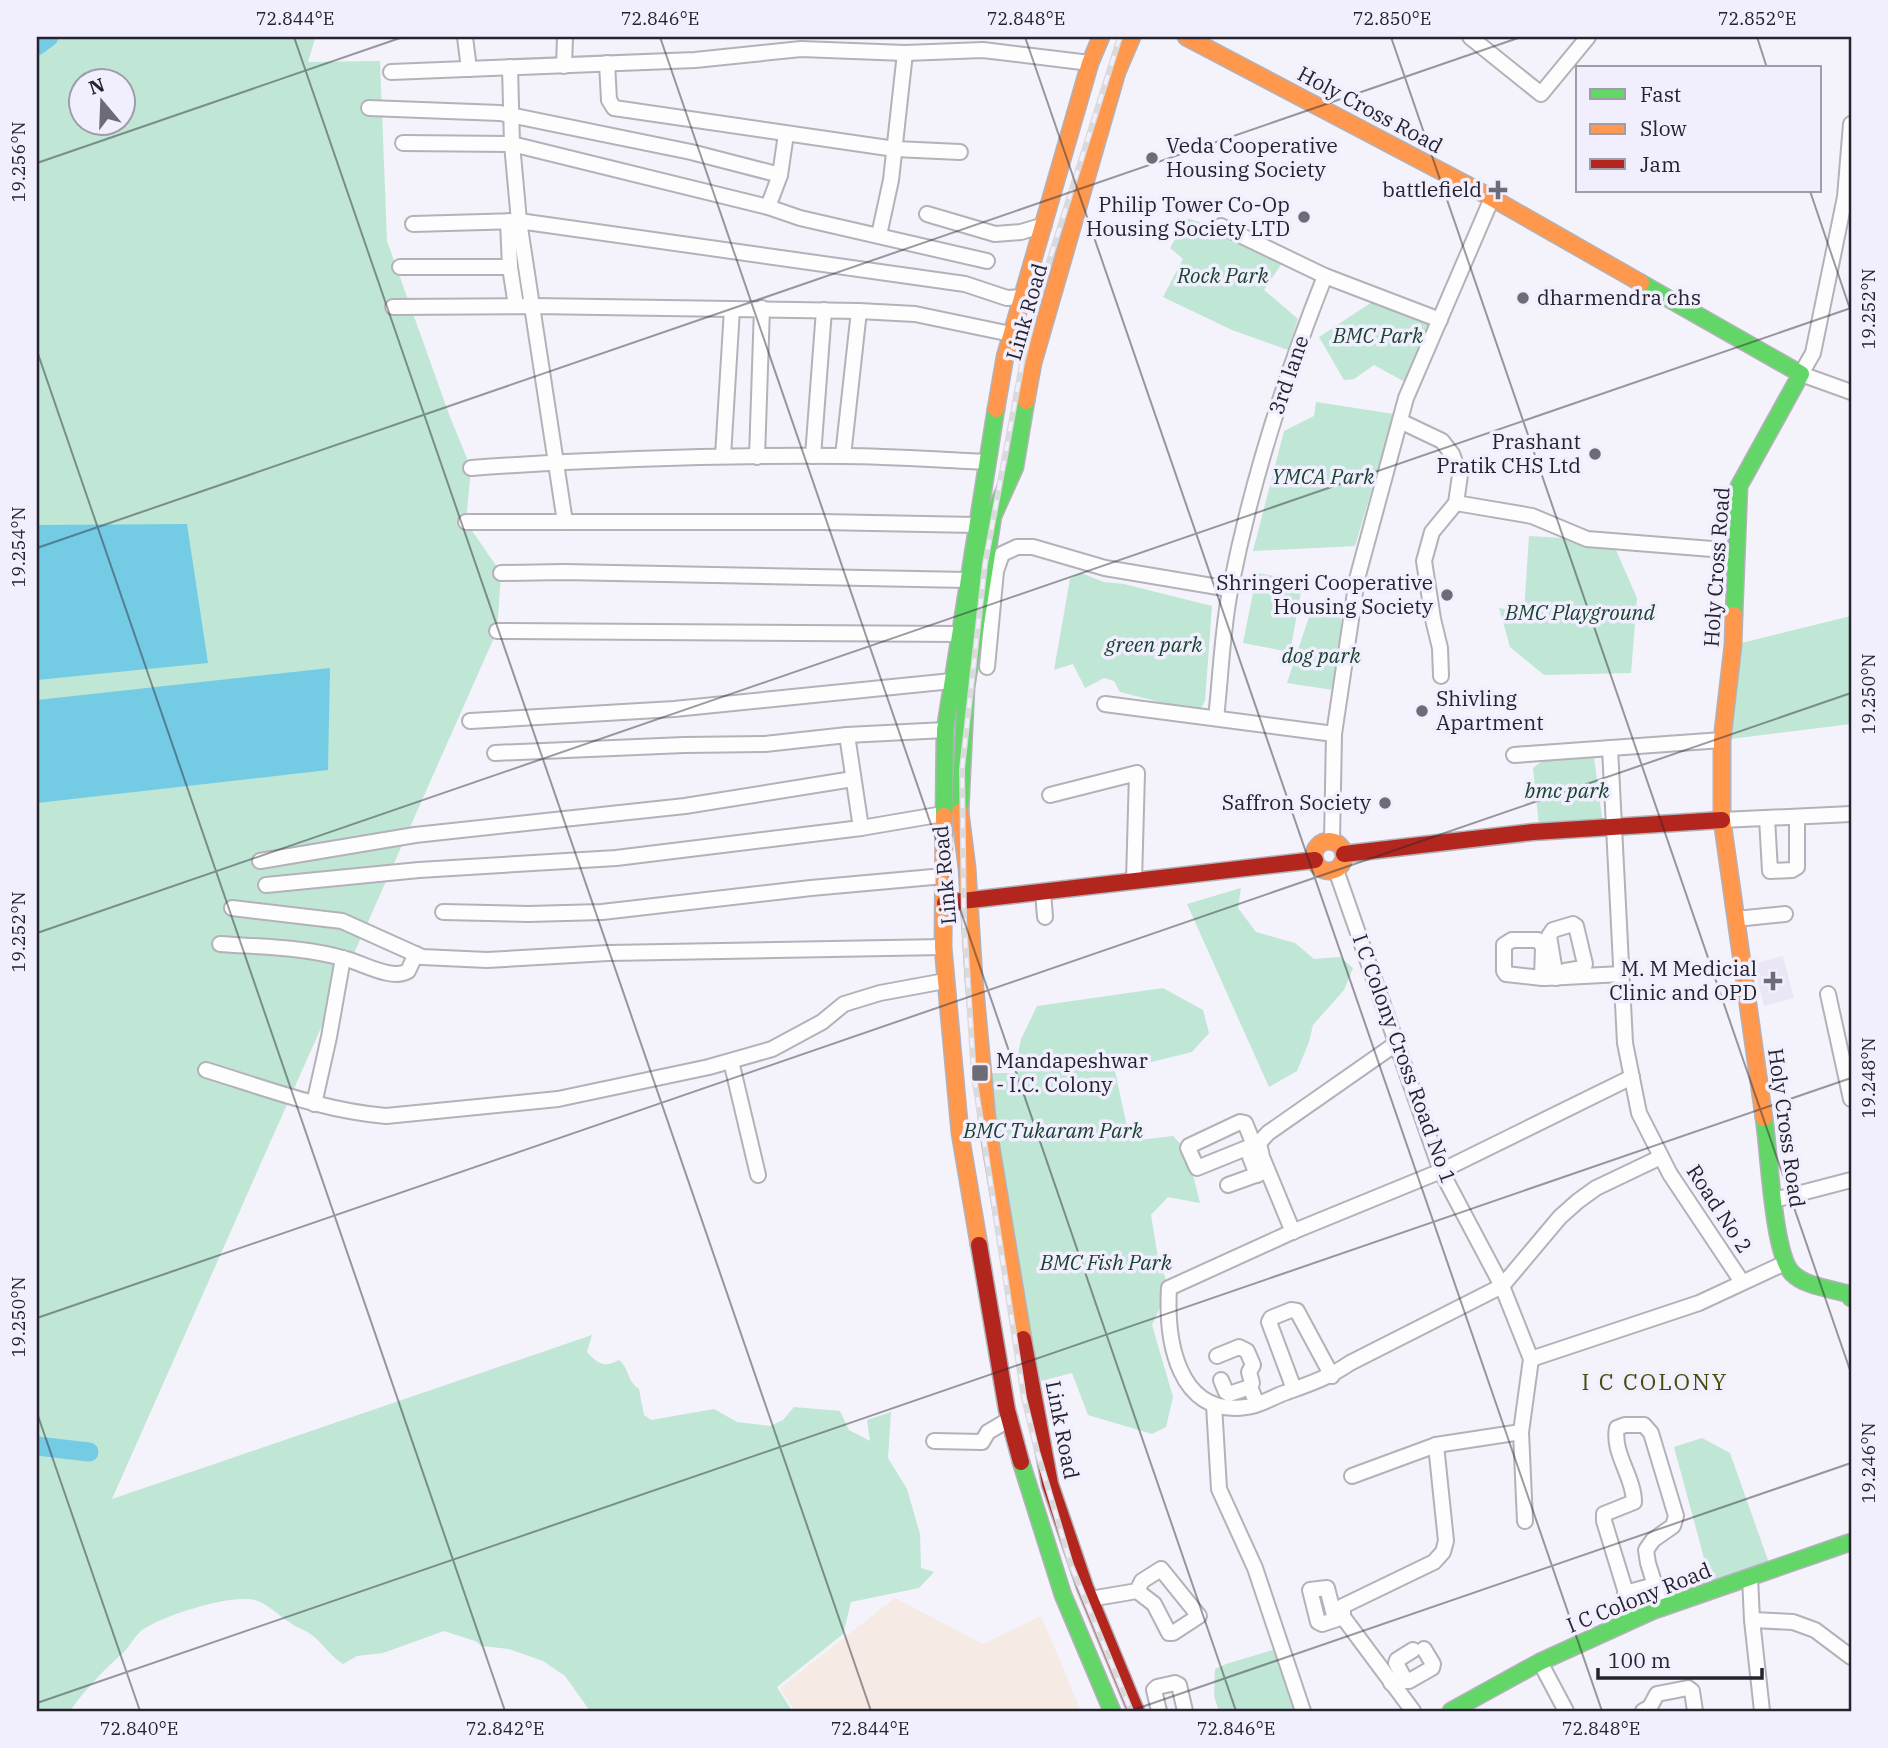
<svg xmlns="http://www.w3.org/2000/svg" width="1888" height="1748" viewBox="0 0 1888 1748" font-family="'IBM Plex Serif',serif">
<rect width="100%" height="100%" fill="#f4f2fa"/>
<polygon fill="#f5eae4" points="895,1598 983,1644 1041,1616 1081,1711 795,1711 780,1688"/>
<polygon fill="#eae6f5" points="1783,956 1794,998 1764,1006 1753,964"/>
<g fill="#c0e6d5" fill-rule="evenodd">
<path d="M37,37H331L315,39L308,62L380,61L387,241L450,417L471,468L466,522L501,573L497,631L112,1499L592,1335L587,1352C598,1364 604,1368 619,1360C630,1369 626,1380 639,1389L644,1415L651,1420L714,1409L737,1422L770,1426L783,1420L794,1407L840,1411L849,1430L870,1441L867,1420L891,1412L888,1458L907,1489L920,1534L921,1568L934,1572L919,1588L851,1602L843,1634L777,1687L792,1711H590L565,1676L543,1661L509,1649L482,1646L475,1641L444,1631L383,1653L357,1656L343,1664C328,1654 324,1644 312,1635C305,1630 296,1627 289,1622C278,1615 270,1606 258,1601C235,1592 160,1616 141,1631C134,1637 130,1646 124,1652C105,1669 85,1689 70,1711H37ZM80,80H122V122H80Z"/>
<polygon points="1187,218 1231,233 1284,260 1264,290 1298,319 1288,350 1232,330 1163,297 1183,259 1170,248"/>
<polygon points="1372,302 1431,323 1405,382 1374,365 1354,379 1344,380 1319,337"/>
<polygon points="1316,402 1394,414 1355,546 1253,551 1284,431 1314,416"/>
<polygon points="1529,536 1612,541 1637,598 1631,673 1544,675 1510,647 1499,608 1524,612"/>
<polygon points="1081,573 1104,582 1124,584 1212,606 1205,701 1200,710 1191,710 1120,692 1114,681 1104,678 1085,688 1073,664 1054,670 1070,579"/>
<polygon points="1257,573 1303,581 1290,652 1243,643"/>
<polygon points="1311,611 1340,612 1346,654 1333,690 1287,683"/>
<polygon points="1851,616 1851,724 1722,740 1733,645"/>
<polygon points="1593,750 1603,825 1539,825 1533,768 1542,761"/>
<polygon points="1241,888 1238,908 1256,932 1295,943 1314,959 1340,957 1353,968 1344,990 1313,1025 1309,1042 1297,1071 1269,1087 1187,904"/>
<polygon points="1163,988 1203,1010 1209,1033 1192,1052 1115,1071 1130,1141 1173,1136 1187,1151 1200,1203 1168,1197 1151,1215 1158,1258 1169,1288 1152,1325 1173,1397 1166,1427 1152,1434 1088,1415 1072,1373 1041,1381 1013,1261 989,1073 1014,1073 1021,1039 1037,1006"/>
<polygon points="1702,1438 1730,1453 1770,1566 1711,1584 1674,1447"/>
<polygon points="1276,1649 1299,1711 1219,1711 1214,1696 1215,1669 1226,1664"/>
</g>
<g fill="#74cce4">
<polygon points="187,524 208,663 37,680 37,525"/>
<polygon points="330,668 328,770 37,803 37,700"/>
</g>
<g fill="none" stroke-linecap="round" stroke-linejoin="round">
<g stroke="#74cce4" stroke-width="19">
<polyline points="37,46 49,37"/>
<polyline points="37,1446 89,1452"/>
</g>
<defs>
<g id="street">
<polyline points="465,37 469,69"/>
<polyline points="1470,37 1541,94 1588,37"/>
<polyline points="607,63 609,100 614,108 895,149 960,152"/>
<polyline points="564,66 565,37"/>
<polyline points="391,72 695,60 801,49 905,53 983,50 1090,63"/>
<polyline points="369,108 500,113 691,152 780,175 768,207"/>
<polyline points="1851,124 1845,197 1813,353 1801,374 1851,392"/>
<polyline points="403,143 512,144 768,207 800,218 987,261"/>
<polyline points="780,175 786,134"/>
<polyline points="927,214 995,234 1021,232 1044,225"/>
<polyline points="508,221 510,267 516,306"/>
<polyline points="413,224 519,221 512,144 510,67"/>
<polyline points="879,235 891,180 905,53"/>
<polyline points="400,267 510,267"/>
<polyline points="1325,276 1440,320"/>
<polyline points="393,307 534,306 859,311 915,314 1011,334"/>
<polyline points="1400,421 1442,441 1452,454 1460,475 1456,503 1432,532 1424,561 1433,619 1440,648 1441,676"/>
<polyline points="723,456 732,309"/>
<polyline points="813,456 824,310"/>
<polyline points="843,456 859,311"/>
<polyline points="757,457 762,308"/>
<path d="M471,468C595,459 719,455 843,456C891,456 939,460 986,462"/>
<polyline points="1456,503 1532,516 1587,539 1737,551"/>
<polyline points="466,522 822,522 976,525"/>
<polyline points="565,522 519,221 965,284 1007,298 1023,297"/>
<polyline points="501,573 564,572 967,580"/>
<polyline points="497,631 960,634"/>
<polyline points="987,667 996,571 1002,554 1017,547 1033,547 1105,568 1230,589"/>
<polyline points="1105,704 1334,734"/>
<path d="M1216,718C1221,675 1222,629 1231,586C1252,479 1285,377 1325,276L1221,226"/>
<polyline points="470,721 674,709 952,681"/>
<polyline points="847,735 861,828"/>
<polyline points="1610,748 1625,1043 1639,1113 1670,1174 1742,1282"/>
<polyline points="495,753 684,745 765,744 847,735 945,730"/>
<polyline points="1514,755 1722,740"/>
<polyline points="1050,795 1137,773 1134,881"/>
<polyline points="1767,818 1770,871 1792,870 1797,867 1797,817"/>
<polyline points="1722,820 1851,814"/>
<polyline points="1332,842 1334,734 1357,579 1406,398 1492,198"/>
<polyline points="260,861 415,835 685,806 853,779"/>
<polyline points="1336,870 1441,1171 1502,1286 1531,1359 1521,1432 1525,1521"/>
<polyline points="266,885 419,870 616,858 861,828 943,814"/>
<polyline points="1043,892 1045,917"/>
<polyline points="232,908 342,921 422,957 487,960 608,953 943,947"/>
<polyline points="443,912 528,914 602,912 811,888 944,876"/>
<polyline points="1736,919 1785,914"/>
<path d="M220,944C261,947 306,947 346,959C362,963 393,981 408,971L416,954"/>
<polyline points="1542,978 1543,947 1538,940 1512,940 1504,945 1504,971 1506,974 1542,978 1545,978 1622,974"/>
<polyline points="1556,978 1549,936 1553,930 1573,924 1576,926 1585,964 1583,968 1565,971"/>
<polyline points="1828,994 1851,1099"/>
<polyline points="731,1061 758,1175"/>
<path d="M206,1070C265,1088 324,1111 386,1116L558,1099L709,1067L772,1049L822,1022L844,1004L880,993L945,981"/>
<path d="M1632,1077L1441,1171L1292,1232L1169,1288C1166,1339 1177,1417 1246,1407C1260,1406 1274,1396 1287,1392C1309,1384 1330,1377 1350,1363L1502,1286L1560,1217L1578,1201L1596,1188L1661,1157"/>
<polyline points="314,1104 329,1037 343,958"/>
<polyline points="1254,1145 1245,1123 1240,1122 1189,1146 1188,1148 1197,1168 1259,1143"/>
<polyline points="1250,1157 1257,1175"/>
<polyline points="1228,1185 1267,1171"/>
<polyline points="1774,1200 1851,1180"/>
<polyline points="1293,1232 1262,1157 1259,1143 1268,1133 1397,1043"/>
<polyline points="1217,1356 1239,1347 1247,1351 1253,1365 1249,1372 1252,1383 1250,1387 1257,1404"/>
<polyline points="1531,1359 1699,1303 1785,1263"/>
<polyline points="1221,1380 1226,1392 1229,1394 1250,1387"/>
<polyline points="1294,1389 1269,1322 1271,1318 1291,1310 1297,1311 1332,1376"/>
<polyline points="1214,1405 1219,1489 1255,1568 1303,1711"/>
<polyline points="934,1441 982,1442 988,1432 1010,1419"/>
<polyline points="1352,1476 1436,1445"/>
<polyline points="1750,1577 1752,1620 1762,1711"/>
<polyline points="1625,1593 1655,1585"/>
<polyline points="1090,1599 1137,1591 1142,1581 1161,1569 1199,1616 1173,1633 1169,1633 1154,1604 1137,1591"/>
<polyline points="1335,1619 1327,1588 1310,1590 1318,1622 1322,1624 1343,1617"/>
<path d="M1634,1619L1604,1521V1514L1634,1502C1634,1477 1612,1453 1617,1428L1625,1425H1644L1651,1433L1676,1516L1673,1526L1653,1540L1646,1550L1648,1563L1662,1608"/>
<polyline points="1752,1620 1793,1622 1815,1630 1851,1657"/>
<polyline points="1540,1662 1566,1711"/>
<polyline points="1403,1676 1396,1663 1397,1660 1413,1650"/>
<polyline points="1391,1683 1403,1676 1406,1681 1409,1681 1432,1668 1433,1664 1424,1649"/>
<polyline points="1159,1711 1154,1690 1157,1687 1175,1683 1179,1685 1185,1711"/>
<polyline points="1413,1711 1343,1617 1343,1606 1434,1562 1443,1552 1446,1541 1436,1445 1521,1432"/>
<polyline points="1643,1711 1650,1707 1657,1694 1688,1688 1692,1691 1695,1711"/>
</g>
<g id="fast">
<polyline points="1641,283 1801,374 1739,486 1734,615"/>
<polyline points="960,812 966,687 993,516 1015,467 1026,401"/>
<polyline points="944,816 945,730 996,409"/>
<path d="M1764,1118C1769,1149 1773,1254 1792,1273C1804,1286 1832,1289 1848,1294L1851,1298"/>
<polyline points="1021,1462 1063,1595 1112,1711"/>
<polyline points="1451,1711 1540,1662 1652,1611 1851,1542"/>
</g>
<g id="slow">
<polyline points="1186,37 1492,198 1641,283"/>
<polyline points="1026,401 1033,363 1117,72 1132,37"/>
<polyline points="996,409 1005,357 1090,63 1101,37"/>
<polyline points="1734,615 1733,645 1722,740 1722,820 1764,1118"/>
<polyline points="960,812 967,868 974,979 988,1129 1023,1339"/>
<polyline points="944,816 943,947 960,1133 979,1245"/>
<circle cx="1329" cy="856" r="15"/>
</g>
<g id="jam">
<polyline points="1344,854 1533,832 1722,820"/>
<polyline points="945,903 1315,860"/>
<polyline points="979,1245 1007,1410 1021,1462"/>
<polyline points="1023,1339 1050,1484 1085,1587 1136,1711"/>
</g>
</defs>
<use href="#street" stroke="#b3b1b9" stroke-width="18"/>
<use href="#fast" stroke="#b3b1b9" stroke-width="19"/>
<use href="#slow" stroke="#b3b1b9" stroke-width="19"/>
<use href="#jam" stroke="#b3b1b9" stroke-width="19"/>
<use href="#street" stroke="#fdfdfe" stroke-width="14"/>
<use href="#fast" stroke="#63d668" stroke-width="16"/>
<use href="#slow" stroke="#ff974d" stroke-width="16"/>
<use href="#jam" stroke="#b3261e" stroke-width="16"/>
<defs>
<polyline id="rail" points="1120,37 1042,284 1022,364 985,564 962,769 964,920 974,1076 1024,1398 1037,1451 1071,1565 1131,1711"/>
</defs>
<use href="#rail" stroke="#dad9db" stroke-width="6"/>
<use href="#rail" stroke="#f1effe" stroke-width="3.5" stroke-dasharray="10" stroke-linecap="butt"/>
</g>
<path fill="none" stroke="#25232d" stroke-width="2" stroke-opacity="0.45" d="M294,37L871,1711M660,37L1236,1711M1025,37L1602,1711M1391,37L1851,1373M1757,37L1767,68M37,163L403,37M1810,191L1851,312M37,351L505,1711M37,548L1521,37M37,933L1851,308M37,1318L1851,693M37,1413L140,1711M37,1703L1851,1078M1130,1711L1851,1463"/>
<g fill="#6d6b75" stroke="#f1effe" stroke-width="2.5">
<circle cx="1152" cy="158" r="7"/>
<path d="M1494.5 179.5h7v7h7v7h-7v7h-7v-7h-7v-7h7z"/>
<circle cx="1304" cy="217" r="7"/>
<circle cx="1523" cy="298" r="7"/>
<circle cx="1595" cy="454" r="7"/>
<circle cx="1447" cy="595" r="7"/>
<circle cx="1422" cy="711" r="7"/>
<circle cx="1385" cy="803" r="7"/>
<path d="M1769.5 970.5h7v7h7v7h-7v7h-7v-7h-7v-7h7z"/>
<rect x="971" y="1064" width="18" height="18" rx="3.5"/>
</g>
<g text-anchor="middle" stroke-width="7" stroke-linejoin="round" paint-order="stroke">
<g font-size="21" fill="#25232d" stroke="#f1effe">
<text transform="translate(1370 110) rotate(28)" y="7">Holy Cross Road</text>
<text transform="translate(1027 312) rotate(-74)" y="7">Link Road</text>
<text transform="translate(1289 375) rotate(-71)" y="7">3rd lane</text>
<text transform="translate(1717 567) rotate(-86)" y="7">Holy Cross Road</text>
<text transform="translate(945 875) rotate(-95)" y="7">Link Road</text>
<text transform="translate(1404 1059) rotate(70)" y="7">I C Colony Cross Road No 1</text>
<text transform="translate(1786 1128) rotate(82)" y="7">Holy Cross Road</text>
<text transform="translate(1719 1209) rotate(57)" y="7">Road No 2</text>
<text transform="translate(1062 1430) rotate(79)" y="7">Link Road</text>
<text transform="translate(1639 1598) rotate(-22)" y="7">I C Colony Road</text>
</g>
<g font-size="21" fill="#25232d" stroke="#f1effe" text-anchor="end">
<text x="1166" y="153" text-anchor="start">Veda Cooperative<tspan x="1166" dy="24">Housing Society</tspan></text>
<text x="1482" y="197">battlefield</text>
<text x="1290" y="212">Philip Tower Co-Op<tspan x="1290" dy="24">Housing Society LTD</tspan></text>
<text x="1537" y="305" text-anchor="start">dharmendra chs</text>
<text x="1581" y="449">Prashant<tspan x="1581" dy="24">Pratik CHS Ltd</tspan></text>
<text x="1433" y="590">Shringeri Cooperative<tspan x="1433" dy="24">Housing Society</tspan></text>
<text x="1436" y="706" text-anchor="start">Shivling<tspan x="1436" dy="24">Apartment</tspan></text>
<text x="1371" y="810">Saffron Society</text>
<text x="1757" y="976">M. M Medicial<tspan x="1757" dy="24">Clinic and OPD</tspan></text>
<text x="996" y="1068" text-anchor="start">Mandapeshwar<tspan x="996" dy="24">- I.C. Colony</tspan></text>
</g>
<g font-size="21" font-style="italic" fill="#194330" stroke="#f1effe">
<text x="1223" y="283">Rock Park</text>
<text x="1378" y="343">BMC Park</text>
<text x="1323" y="484">YMCA Park</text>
<text x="1580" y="620">BMC Playground</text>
<text x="1154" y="652">green park</text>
<text x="1321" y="663">dog park</text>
<text x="1567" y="798">bmc park</text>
<text x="1053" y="1138">BMC Tukaram Park</text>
<text x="1106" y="1270">BMC Fish Park</text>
</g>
<g font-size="23" letter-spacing="2" fill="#494909" stroke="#f1effe">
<text x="1655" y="1390">I C COLONY</text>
</g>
</g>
<rect width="1888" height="1748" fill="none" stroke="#f1effe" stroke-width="77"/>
<rect x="1576" y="66" width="245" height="126" fill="#f1effe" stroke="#9f9daa" stroke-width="2"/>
<rect x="1590" y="89" width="35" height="10" fill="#63d668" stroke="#9f9daa" stroke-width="2"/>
<text x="1640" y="102" font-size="21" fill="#25232d">Fast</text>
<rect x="1590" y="124" width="35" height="10" fill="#ff974d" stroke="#9f9daa" stroke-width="2"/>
<text x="1640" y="136" font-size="21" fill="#25232d">Slow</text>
<rect x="1590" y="159" width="35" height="10" fill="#b3261e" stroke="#9f9daa" stroke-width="2"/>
<text x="1640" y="172" font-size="21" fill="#25232d">Jam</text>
<g transform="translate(102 102) rotate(341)"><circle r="33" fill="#f1effe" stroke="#9f9daa" stroke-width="2"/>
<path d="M0-5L12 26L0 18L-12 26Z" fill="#6d6b75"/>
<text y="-10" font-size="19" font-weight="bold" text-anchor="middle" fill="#25232d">N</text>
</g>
<path d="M1598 1668v10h164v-10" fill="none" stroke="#25232d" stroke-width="3.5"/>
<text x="1608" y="1668" font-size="21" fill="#25232d" stroke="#f1effe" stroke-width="5" paint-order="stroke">100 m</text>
<rect x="38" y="38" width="1812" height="1672" fill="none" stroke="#25232d" stroke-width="2.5"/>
<g font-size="18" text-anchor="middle" fill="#25232d">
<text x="295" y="25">72.844°E</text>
<text x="660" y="25">72.846°E</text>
<text x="1026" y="25">72.848°E</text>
<text x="1392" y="25">72.850°E</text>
<text x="1757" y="25">72.852°E</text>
<text transform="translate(19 162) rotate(-90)" y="6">19.256°N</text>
<text transform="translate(1869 309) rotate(-90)" y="6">19.252°N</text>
<text transform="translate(19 547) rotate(-90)" y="6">19.254°N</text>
<text transform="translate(1869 694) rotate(-90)" y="6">19.250°N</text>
<text transform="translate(19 932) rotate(-90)" y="6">19.252°N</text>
<text transform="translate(1869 1078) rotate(-90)" y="6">19.248°N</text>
<text transform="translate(19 1317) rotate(-90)" y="6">19.250°N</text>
<text transform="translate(1869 1463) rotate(-90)" y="6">19.246°N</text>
<text x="139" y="1735">72.840°E</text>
<text x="505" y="1735">72.842°E</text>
<text x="870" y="1735">72.844°E</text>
<text x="1236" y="1735">72.846°E</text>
<text x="1601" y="1735">72.848°E</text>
</g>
</svg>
